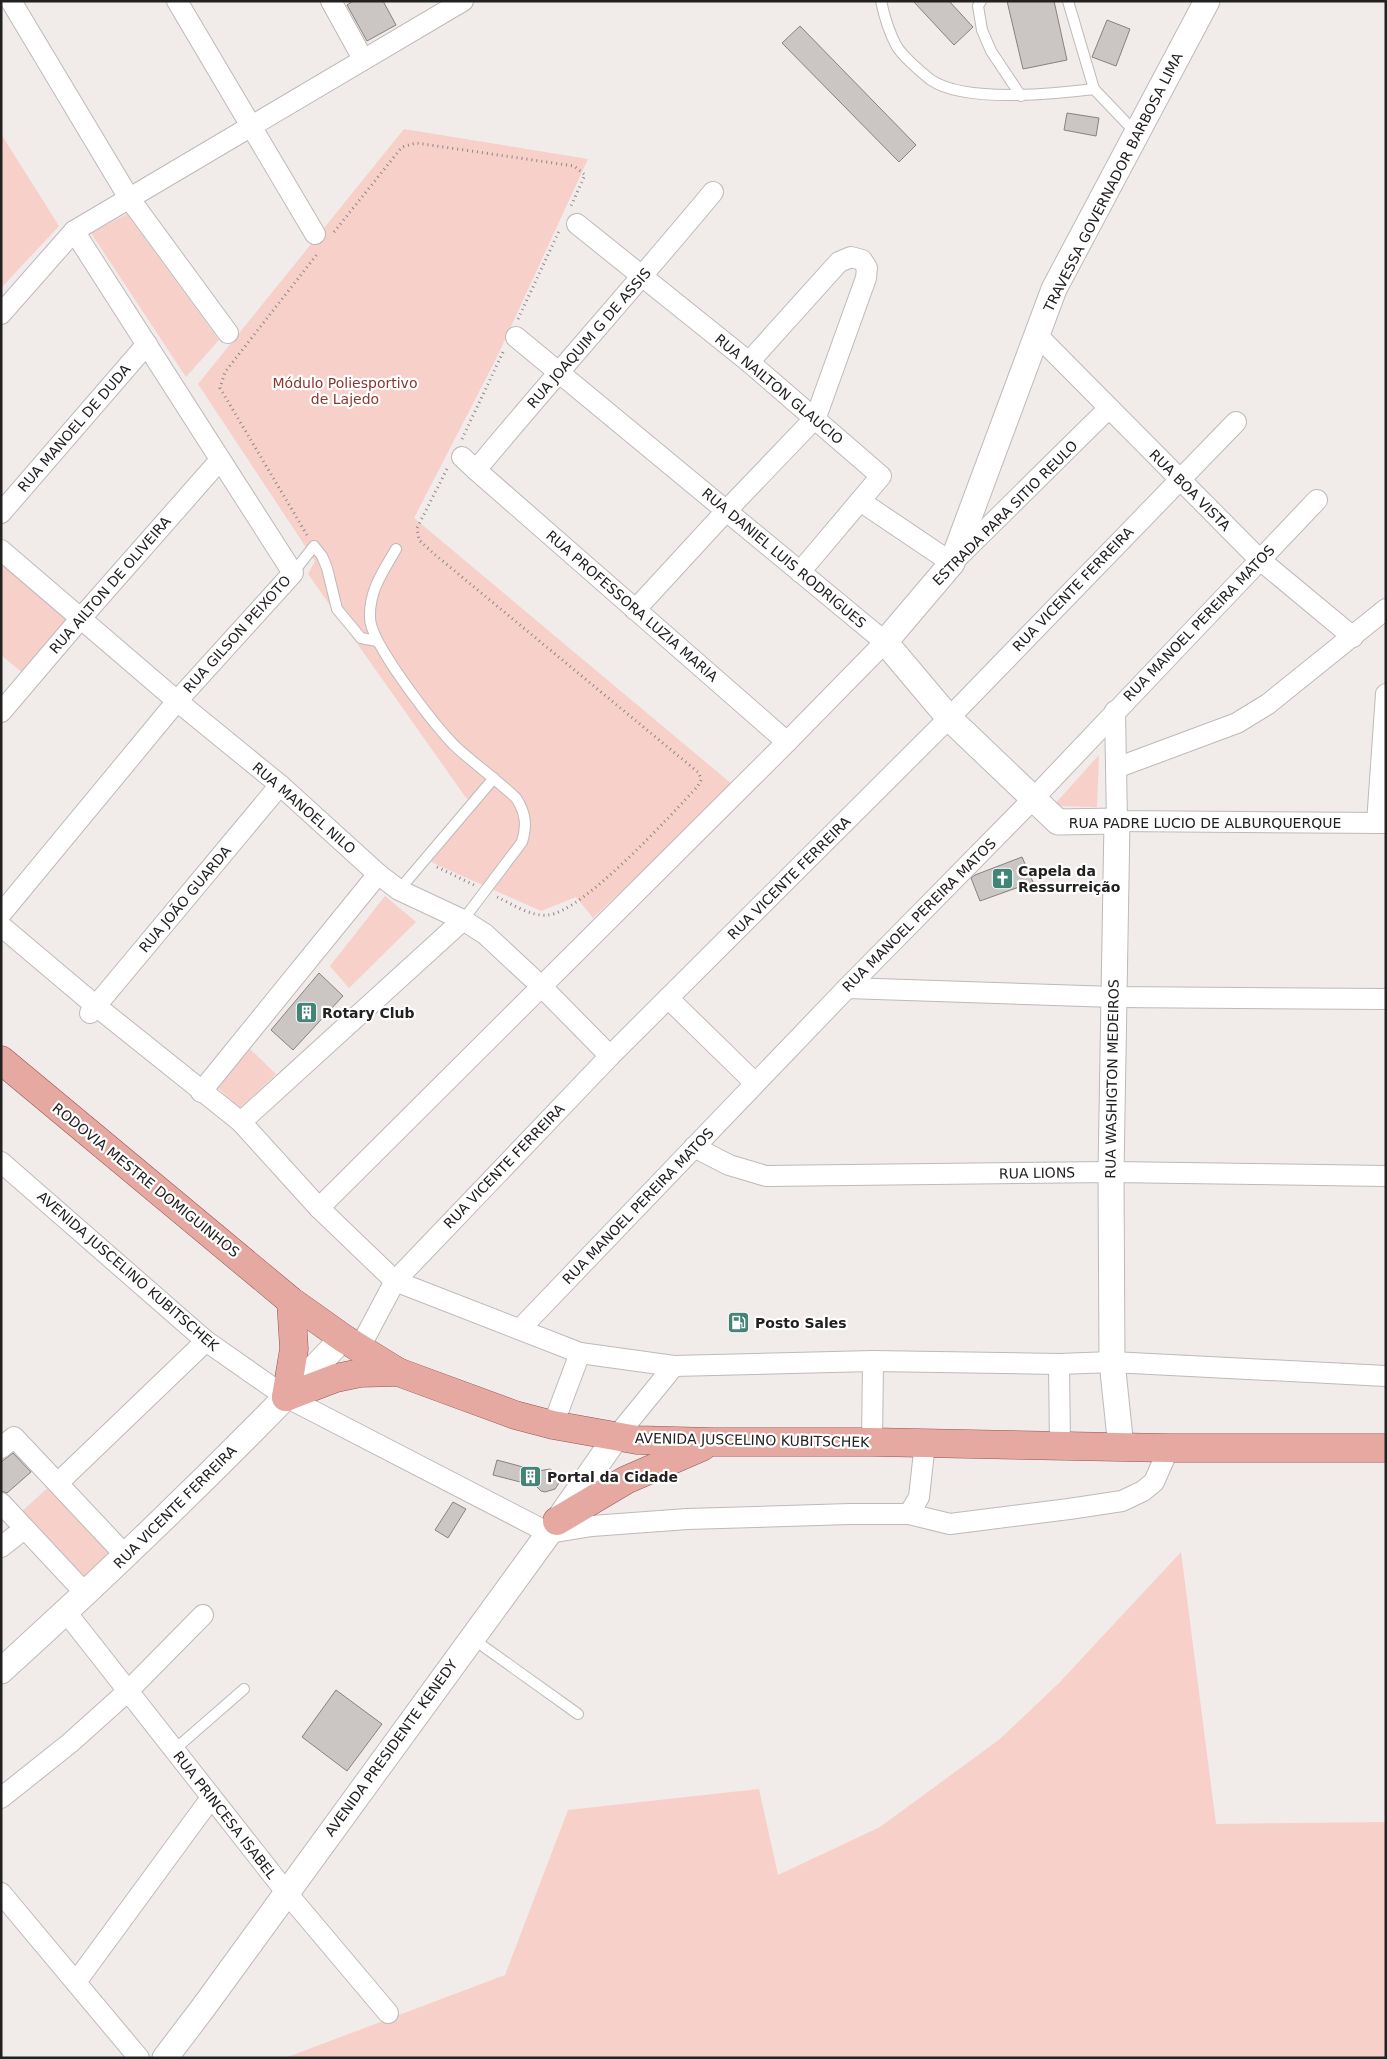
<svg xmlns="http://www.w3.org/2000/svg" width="1387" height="2059" viewBox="0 0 1387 2059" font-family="'DejaVu Sans',sans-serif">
<rect width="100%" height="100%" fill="#f1ebea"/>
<g fill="#f7d0ca">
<polygon points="404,129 588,159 497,357 414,518 733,785 593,918 576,897 541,911 431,862 474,807 464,795 308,574 315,561 198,384"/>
<polygon points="1,134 59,226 1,288"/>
<polygon points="127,214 219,340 186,377 91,233"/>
<polygon points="1,559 72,619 24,674 1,655"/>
<polygon points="1099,755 1097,807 1053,806"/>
<polygon points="385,896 416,922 349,988 330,966"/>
<polygon points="250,1049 276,1074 240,1108 217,1087"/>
<polygon points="51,1485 115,1555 85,1583 20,1513"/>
<polygon points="1181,1552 1216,1824 1386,1822 1386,2058 285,2058 505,1975 568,1810 759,1789 778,1875 880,1827 1000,1739 1059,1683"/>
</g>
<g fill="#cbc5c4" stroke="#878180">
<polygon points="353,1 383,1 396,25 367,41 347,5"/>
<polygon points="913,1 949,1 973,27 954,45"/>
<polygon points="1007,1 1054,1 1067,60 1023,69"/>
<polygon points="1107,20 1130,29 1116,66 1092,57"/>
<polygon points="800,26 916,145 899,162 782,43"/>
<polygon points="1067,113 1099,118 1096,136 1064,130"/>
<polygon points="1022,857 1033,882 980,901 971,878 975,875"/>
<polygon points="319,973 343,996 293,1050 271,1030"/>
<polygon points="13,1453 31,1472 7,1493 1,1491 1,1462"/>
<polygon points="497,1460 538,1471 550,1469 556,1473 559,1479 559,1483 555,1489 545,1492 541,1491 536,1486 493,1475"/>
<polygon points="453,1502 466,1509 448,1538 435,1530"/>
<polygon points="336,1690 382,1724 347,1771 302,1737"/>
</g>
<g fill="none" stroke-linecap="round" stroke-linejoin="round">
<defs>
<g id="service">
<path d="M881,1C884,15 889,32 896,45C901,55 922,73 931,80C965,103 1054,94 1094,89L1136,133"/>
<polyline points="981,1 978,6 982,30 991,51 1021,96"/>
<polyline points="1068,1 1094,89"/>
<path d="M396,549C383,572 369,590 370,618C370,643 434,724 453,744C473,763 496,779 516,798C526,813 527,826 522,842L463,920"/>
<polyline points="293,573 314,546 322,556 327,568 337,609 361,638 377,641"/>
<polyline points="399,890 494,778"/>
<polyline points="473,1639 578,1714"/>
<polyline points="174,1750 244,1689"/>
</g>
<g id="minor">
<polyline points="11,1 129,198 228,333"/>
<polyline points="177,1 315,234"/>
<polyline points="331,1 363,59"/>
<polyline points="577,224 749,362 881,476 800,572"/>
<polyline points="1,314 74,231 463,1"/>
<polyline points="1036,334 1259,559 1353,637"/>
<path d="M462,457L476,470C554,376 635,286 713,192"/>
<polyline points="476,470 787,742"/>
<polyline points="860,501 952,563 1109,408"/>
<polyline points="1,513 147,344"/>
<polyline points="1,550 177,701 280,785 378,874 399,890 463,920 485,934 542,987 610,1056"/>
<polyline points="635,610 727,510 816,417 866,278 867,268 862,260 851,257 839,262 749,362"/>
<polyline points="1115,711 1117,821 1386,823"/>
<polyline points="1,712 81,618 220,460"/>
<polyline points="1116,768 1237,723 1268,704 1386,609"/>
<polyline points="1377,823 1386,694"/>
<polyline points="1,914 177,701 293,573 74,231"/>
<polyline points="1,926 96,1006 241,1122 319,1208 395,1281 580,1353 674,1366 873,1361 1059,1364 1112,1362 1386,1376"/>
<polyline points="847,988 1114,997 1386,999"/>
<polyline points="668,998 755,1083"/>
<polyline points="90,1013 280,785"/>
<polyline points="201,1092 378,874"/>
<polyline points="241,1122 463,920"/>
<polyline points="694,1147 729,1165 766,1176 1111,1172 1386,1176"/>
<polyline points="1,1162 206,1341 286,1397 549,1533 592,1526 687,1519 850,1514 909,1514 950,1524 1069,1509 1122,1501 1143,1491 1154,1482 1169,1448"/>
<polyline points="319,1208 787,742 885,642 516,337"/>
<polyline points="520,1329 847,988 1033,799 1317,500"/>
<polyline points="360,1347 395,1281 610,1056 949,718 1236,422"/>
<polyline points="1059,1364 1060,1446"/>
<polyline points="553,1425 580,1353"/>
<polyline points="616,1437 674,1366"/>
<polyline points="872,1442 873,1361"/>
<polyline points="1,1448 14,1437 126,1556"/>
<polyline points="59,1482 206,1341"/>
<polyline points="1,1503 86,1594"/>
<polyline points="909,1514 919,1497 925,1443"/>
<polyline points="1,1547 24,1529"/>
<polyline points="66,1612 286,1892 388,2013"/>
<polyline points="1,1798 70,1743 128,1691 203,1615"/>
<polyline points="1,1893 139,2058"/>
<polyline points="76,1982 211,1798"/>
</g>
<g id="tertiary">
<polyline points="1121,1447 1112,1362 1111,1172 1117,821 1058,822 949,718 885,642 952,563 1054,289 1207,1"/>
<path d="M1,1671C119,1564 233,1453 343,1338"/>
<polyline points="165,2058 203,2008 549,1533 616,1437"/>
</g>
<g id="primary">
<polyline points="1,1060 291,1301 343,1338 398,1372 515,1415 553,1425 637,1440 713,1442 872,1442 1169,1448 1386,1448"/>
<polyline points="286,1397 336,1378 360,1373 398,1372"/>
<polyline points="286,1397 294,1349 291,1301"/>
<polyline points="557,1521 626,1480 702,1447"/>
</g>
</defs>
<use href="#service" stroke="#bfb9b8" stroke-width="12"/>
<use href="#minor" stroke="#bfb9b8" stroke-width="22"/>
<use href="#tertiary" stroke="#bfb9b8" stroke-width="27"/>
<use href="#primary" stroke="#97534c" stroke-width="29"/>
<g stroke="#8b8786" stroke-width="3" stroke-dasharray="1 4" stroke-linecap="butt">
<polyline points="334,232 402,147 416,143 574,166 585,175 571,206"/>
<polyline points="518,319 560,229"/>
<polyline points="462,439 504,350"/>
<path d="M447,469L417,528L419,540L433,553L699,773L701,780L698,786C672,814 583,912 548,915C531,917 512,904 497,897"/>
<polyline points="307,535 220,388 225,372 318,253"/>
<polyline points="437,867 474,885"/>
</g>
<use href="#service" stroke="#fff" stroke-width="10"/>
<use href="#minor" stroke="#fff" stroke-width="20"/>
<use href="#tertiary" stroke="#fff" stroke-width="25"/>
<use href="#primary" stroke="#e6a9a2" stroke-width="28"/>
</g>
<defs>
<symbol id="church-square" viewBox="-11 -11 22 22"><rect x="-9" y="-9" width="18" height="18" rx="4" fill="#428476" stroke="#fff"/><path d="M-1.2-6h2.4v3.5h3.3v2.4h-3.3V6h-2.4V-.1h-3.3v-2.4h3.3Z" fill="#fff"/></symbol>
<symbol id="building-square" viewBox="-11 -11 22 22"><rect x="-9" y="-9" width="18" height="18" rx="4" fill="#428476" stroke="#fff"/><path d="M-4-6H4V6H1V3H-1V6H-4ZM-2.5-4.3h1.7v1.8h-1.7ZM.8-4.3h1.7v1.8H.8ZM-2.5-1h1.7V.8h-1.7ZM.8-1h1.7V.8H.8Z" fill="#fff"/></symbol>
<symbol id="fuel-square" viewBox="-11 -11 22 22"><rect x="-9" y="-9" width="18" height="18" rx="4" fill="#428476" stroke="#fff"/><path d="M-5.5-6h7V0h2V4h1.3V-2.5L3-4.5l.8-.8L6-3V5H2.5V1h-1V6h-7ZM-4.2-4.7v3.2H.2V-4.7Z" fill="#fff"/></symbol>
</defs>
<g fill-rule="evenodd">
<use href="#church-square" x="990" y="866" width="25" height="25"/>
<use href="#building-square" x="294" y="1000" width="25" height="25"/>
<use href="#fuel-square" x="726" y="1310" width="25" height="25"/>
<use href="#building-square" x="518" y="1464" width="25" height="25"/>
</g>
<g text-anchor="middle" stroke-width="4.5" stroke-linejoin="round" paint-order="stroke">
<g font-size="14" fill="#232020" stroke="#fff">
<text transform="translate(1113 182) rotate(-63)" y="5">TRAVESSA GOVERNADOR BARBOSA LIMA</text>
<text transform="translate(589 338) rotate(-49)" y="5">RUA JOAQUIM G DE ASSIS</text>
<text transform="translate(779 389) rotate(40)" y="5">RUA NAILTON GLAUCIO</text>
<text transform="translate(74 428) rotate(-49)" y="5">RUA MANOEL DE DUDA</text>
<text transform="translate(1190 490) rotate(45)" y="5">RUA BOA VISTA</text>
<text transform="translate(1005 513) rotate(-45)" y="5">ESTRADA PARA SITIO REULO</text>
<text transform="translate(784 558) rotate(40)" y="5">RUA DANIEL LUIS RODRIGUES</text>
<text transform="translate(110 585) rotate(-49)" y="5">RUA AILTON DE OLIVEIRA</text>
<text transform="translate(1073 589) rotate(-46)" y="5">RUA VICENTE FERREIRA</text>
<text transform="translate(632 606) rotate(41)" y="5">RUA PROFESSORA LUZIA MARIA</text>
<text transform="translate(1199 623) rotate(-46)" y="5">RUA MANOEL PEREIRA MATOS</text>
<text transform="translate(237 634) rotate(-48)" y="5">RUA GILSON PEIXOTO</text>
<text transform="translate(304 808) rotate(41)" y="5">RUA MANOEL NILO</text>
<text x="1205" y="828">RUA PADRE LUCIO DE ALBURQUERQUE</text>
<text transform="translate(789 878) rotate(-45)" y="5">RUA VICENTE FERREIRA</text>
<text transform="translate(185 899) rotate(-50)" y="5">RUA JOÃO GUARDA</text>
<text transform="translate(919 915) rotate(-45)" y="5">RUA MANOEL PEREIRA MATOS</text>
<text transform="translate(1112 1079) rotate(-89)" y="5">RUA WASHIGTON MEDEIROS</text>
<text transform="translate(504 1166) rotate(-46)" y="5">RUA VICENTE FERREIRA</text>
<text transform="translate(1037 1173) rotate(-1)" y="5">RUA LIONS</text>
<text transform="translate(146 1180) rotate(39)" y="5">RODOVIA MESTRE DOMIGUINHOS</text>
<text transform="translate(638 1206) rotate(-46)" y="5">RUA MANOEL PEREIRA MATOS</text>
<text transform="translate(128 1271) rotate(41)" y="5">AVENIDA JUSCELINO KUBITSCHEK</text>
<text transform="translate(752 1440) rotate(1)" y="5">AVENIDA JUSCELINO KUBITSCHEK</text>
<text transform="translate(175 1507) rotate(-45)" y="5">RUA VICENTE FERREIRA</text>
<text transform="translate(391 1748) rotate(-54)" y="5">AVENIDA PRESIDENTE KENEDY</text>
<text transform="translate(225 1815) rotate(52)" y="5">RUA PRINCESA ISABEL</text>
</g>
<g font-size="14" fill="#8b352e" stroke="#fff">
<text x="345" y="388">Módulo Poliesportivo<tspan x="345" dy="16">de Lajedo</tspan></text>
</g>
<g font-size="14" font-weight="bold" fill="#232020" stroke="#fff" text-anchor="start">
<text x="1018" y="876">Capela da<tspan x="1018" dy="16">Ressurreição</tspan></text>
<text x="322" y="1018">Rotary Club</text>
<text x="755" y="1328">Posto Sales</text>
<text x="547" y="1482">Portal da Cidade</text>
</g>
</g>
<rect width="1387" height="2059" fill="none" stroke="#232020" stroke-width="5"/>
</svg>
